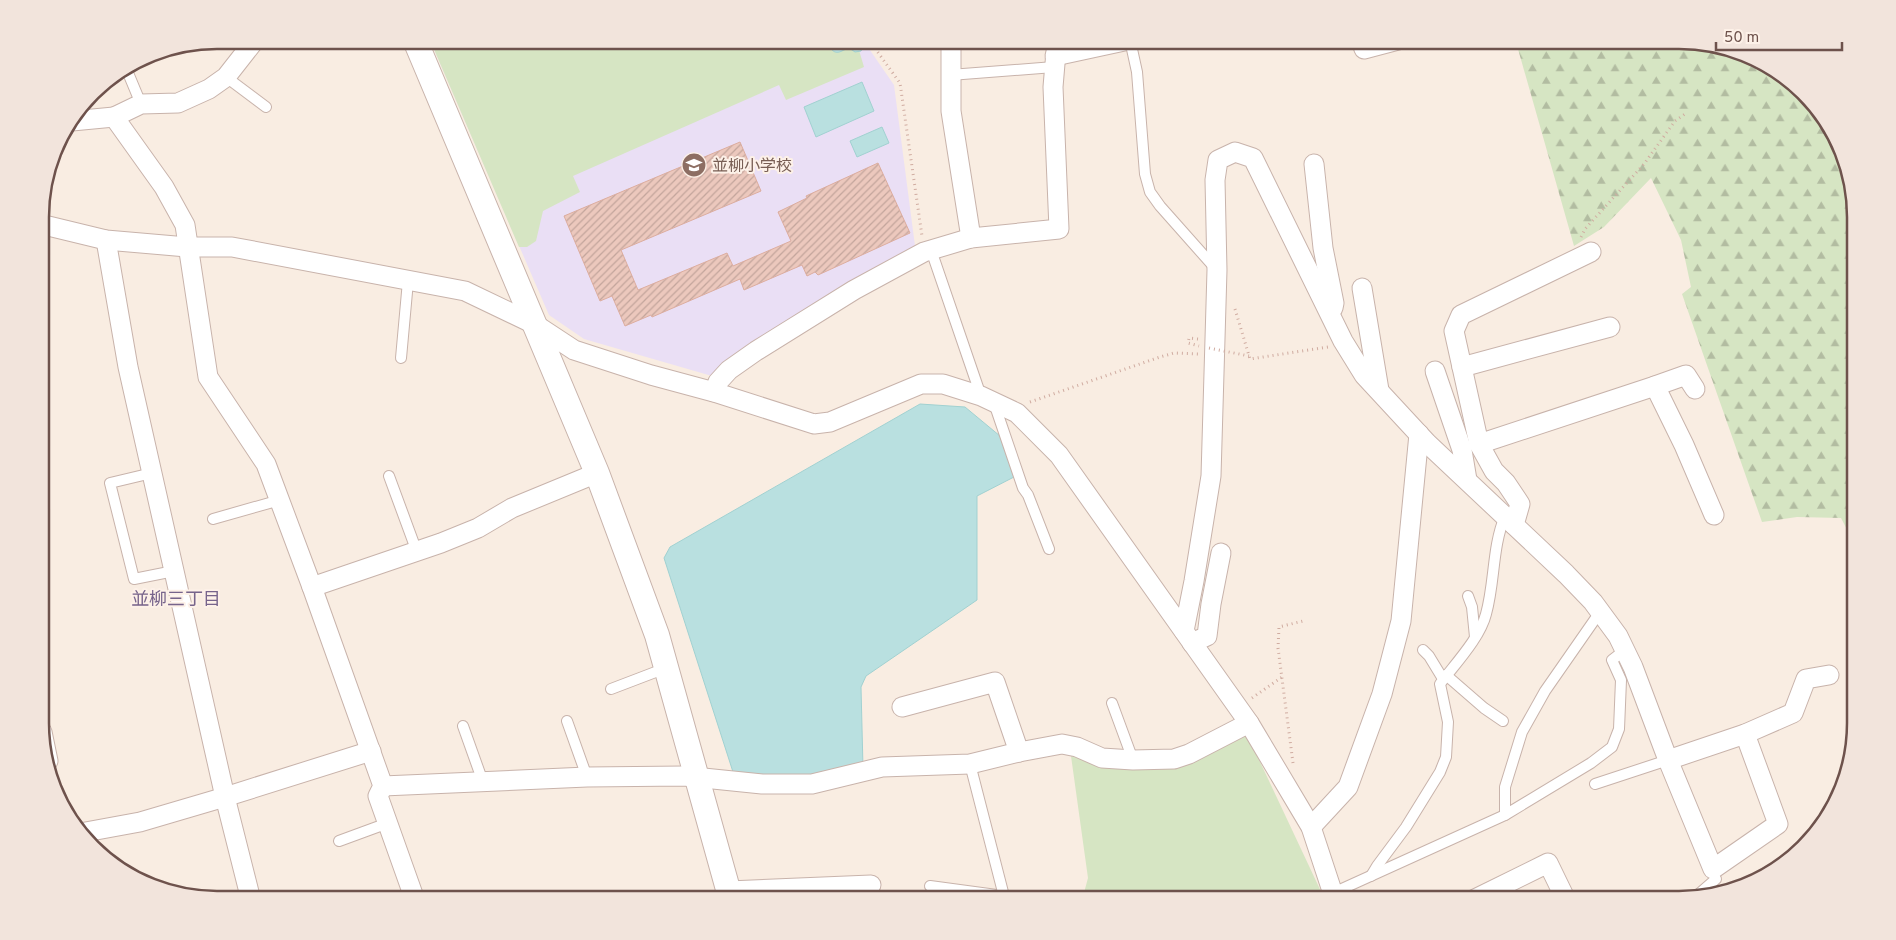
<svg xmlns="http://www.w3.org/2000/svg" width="1896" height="940" viewBox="0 0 1896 940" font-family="Overpass,'Noto Sans JP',sans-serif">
<defs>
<pattern id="forest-firs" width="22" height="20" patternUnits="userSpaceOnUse" patternTransform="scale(1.25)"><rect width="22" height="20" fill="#d6e5c3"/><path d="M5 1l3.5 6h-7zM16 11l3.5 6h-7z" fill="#b2bca1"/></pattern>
<pattern id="building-hatch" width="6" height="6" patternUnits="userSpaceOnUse" patternTransform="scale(1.25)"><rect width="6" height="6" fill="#ecc8bd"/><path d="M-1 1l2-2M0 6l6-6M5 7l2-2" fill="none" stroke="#c3a59c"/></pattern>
</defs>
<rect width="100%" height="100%" fill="#f9ede2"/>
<polygon fill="#eadff5" points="430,40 863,40 894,85 915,246 749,349 712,376 584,339 549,315"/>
<polygon fill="url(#forest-firs)" points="1511,40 1679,40 1757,58 1820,110 1855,194 1856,547 1841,518 1797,517 1762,522 1682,294 1691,287 1681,240 1651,178 1604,227 1574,246 1518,49"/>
<g fill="#d6e5c3">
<polygon points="430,40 856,40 864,67 786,100 779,85 573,176 580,192 543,211 536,241 527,247 519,247"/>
<polygon points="1246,732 1325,900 1082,900 1088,878 1071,756 1106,765 1144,767"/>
</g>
<g fill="#b9e0e0" stroke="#a1d1d1">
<path d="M826,40C831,40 860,45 863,47L861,51L855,52L849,48C840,51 837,56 830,48L832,41Z"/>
<polygon points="862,82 874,111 816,137 804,107"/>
<polygon points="882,127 889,143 857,157 850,141"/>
<polygon points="920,404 965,407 1000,436 1014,477 977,496 977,600 866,676 861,687 863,768 812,778 734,775 664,558 670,547"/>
</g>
<polygon fill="url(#building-hatch)" stroke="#dcad9f" points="740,142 761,191 621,250 638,290 727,253 733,266 791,241 778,212 807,198 806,196 878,163 910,233 818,275 815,272 807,276 802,265 744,290 740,279 652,317 651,315 625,326 612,296 600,301 564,216"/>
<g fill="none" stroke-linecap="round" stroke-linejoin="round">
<defs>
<g id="service">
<polyline points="1130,40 1137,72 1145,174 1150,192 1160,206 1215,268"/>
<polyline points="126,68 141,104"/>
<polyline points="950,75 1054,67"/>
<polyline points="226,77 266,107"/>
<polyline points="931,250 981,396"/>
<polyline points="401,358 408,281"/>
<polyline points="994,403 1023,488 1028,495 1049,549"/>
<polyline points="152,473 110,483 134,579 174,571"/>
<polyline points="389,476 417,552"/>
<polyline points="213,519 280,500"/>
<polyline points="1468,596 1472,607 1475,637"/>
<polyline points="1423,650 1429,656 1443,679"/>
<polyline points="1446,675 1484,708 1503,721"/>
<polyline points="611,689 666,668"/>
<polyline points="1112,703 1133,760"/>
<polyline points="567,721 587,777"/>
<polyline points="463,726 483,782"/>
<polyline points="970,764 1005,900"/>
<polyline points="1595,784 1668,760"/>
<polyline points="1505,815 1505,787 1522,732 1545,691 1600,612"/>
<polyline points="339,841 388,823"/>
<path d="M1371,876L1377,866L1406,827L1440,772L1446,757L1448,722L1440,684C1455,664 1480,638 1486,614C1495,582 1492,547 1505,516"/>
<polyline points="930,886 1004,896"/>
<polyline points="1333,893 1505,815 1591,763 1612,747 1619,729 1621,680 1612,660 1625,650"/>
<polyline points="349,896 414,899"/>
<polyline points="1693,899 1716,879"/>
</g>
<g id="minor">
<polyline points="255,40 226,77 209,89 178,103 141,104 114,117 164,187 185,225 208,377 266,464 312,587 383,786 378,796 415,900"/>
<polyline points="951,40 951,111 971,238"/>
<polyline points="1361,40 1364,49 1398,40"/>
<polyline points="1055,56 1129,40"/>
<polyline points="72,121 114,117"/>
<polyline points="1314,164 1323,248 1334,303 1333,308"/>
<polyline points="40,224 106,240 187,247 232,247 465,291 536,325 574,350 651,375 714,392 814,424 830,422 921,384 943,384 981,396 1017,413 1059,455 1249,723 1311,827 1335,900"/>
<polyline points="106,240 128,367 225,797 251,900"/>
<polyline points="1362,288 1379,390"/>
<polyline points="1462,367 1610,327"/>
<polyline points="1435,371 1462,450 1467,480"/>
<polyline points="1655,386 1686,375 1695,389"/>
<polyline points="714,392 718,382 729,370 756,351 854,290 924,252 971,238 1059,229 1053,87 1057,40"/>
<polyline points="1479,444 1655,386 1684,445 1714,515"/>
<polyline points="1514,525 1520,504 1506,483 1494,471 1479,444 1454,331 1461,315 1591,252"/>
<polyline points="312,587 441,543 478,528 512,508 597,473"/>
<polyline points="1184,631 1194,581 1211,476 1217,270 1215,180 1218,160 1235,152 1253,158 1343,341 1364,375 1427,443 1566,574 1593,602 1618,636 1633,667 1668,760 1713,869 1778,824 1745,734"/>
<polyline points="1192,643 1207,636 1211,604 1221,553"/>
<polyline points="902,707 995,682 1019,752"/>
<polyline points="42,732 48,761"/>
<polyline points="1668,760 1745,734 1793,713 1806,679 1829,675"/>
<polyline points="383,786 587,777 684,776 762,784 812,784 882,767 970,764 1019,752 1062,744 1077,747 1102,758 1133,760 1174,759 1189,754 1249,723"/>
<polyline points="1311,827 1348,787 1382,694 1401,621 1419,434"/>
<polyline points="80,833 140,822 225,797 371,751"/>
<polyline points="728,891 871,885"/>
<polyline points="1473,900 1548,863 1566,900"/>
</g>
<polyline id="tertiary" points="415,40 597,473 657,635 731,900"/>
</defs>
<use href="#service" stroke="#c8b3ab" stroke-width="12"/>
<use href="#minor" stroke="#c8b3ab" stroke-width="21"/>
<use href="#tertiary" stroke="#c8b3ab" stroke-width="26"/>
<g stroke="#d0aca1" stroke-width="3" stroke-dasharray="1 4" stroke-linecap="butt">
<polyline points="869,40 900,83 922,236"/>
<polyline points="1581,237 1585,229 1644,164 1675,121 1685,114"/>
<polyline points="1235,309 1250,359 1328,347"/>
<polyline points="1198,339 1189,338 1188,343 1199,346"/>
<polyline points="1030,402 1160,357 1174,353 1198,354"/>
<polyline points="1252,698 1282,677"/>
<polyline points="1293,763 1278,648 1279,627 1303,621"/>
</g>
<use href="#service" stroke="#fff" stroke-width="10"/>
<use href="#minor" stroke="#fff" stroke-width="19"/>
<use href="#tertiary" stroke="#fff" stroke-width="24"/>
<polyline stroke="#d0aca1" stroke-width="3" stroke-dasharray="1 4" stroke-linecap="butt" points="1209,348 1249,356"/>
</g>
<defs>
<symbol id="school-disc" viewBox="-11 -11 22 22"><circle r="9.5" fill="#8d6e63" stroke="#fdf1e8"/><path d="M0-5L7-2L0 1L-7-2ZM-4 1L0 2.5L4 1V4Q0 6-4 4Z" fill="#fff"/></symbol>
</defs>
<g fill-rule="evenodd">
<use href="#school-disc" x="680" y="151" width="28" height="28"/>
</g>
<g text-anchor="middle" stroke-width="4" stroke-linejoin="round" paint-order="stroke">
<g font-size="16" fill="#785e54" stroke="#fdf1e8" text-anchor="start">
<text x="712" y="171">並柳小学校</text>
</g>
<g font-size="18" fill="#77648b" stroke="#fdf1e8">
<text x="176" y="605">並柳三丁目</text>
</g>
</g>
<path d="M0 0H1896V940H0ZM217 49H1679A168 168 0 0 1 1847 217V723A168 168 0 0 1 1679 891H217A168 168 0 0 1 49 723V217A168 168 0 0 1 217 49Z" fill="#f2e4dc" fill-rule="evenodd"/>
<path fill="none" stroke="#6e524c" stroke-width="2.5" d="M217 49H1679A168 168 0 0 1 1847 217V723A168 168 0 0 1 1679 891H217A168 168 0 0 1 49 723V217A168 168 0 0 1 217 49Z"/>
<path d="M1716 42v8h126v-8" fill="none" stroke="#6e524c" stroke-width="2.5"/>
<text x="1724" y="42" font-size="15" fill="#6e524c" stroke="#fdf1e8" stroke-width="4" paint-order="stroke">50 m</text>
</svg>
